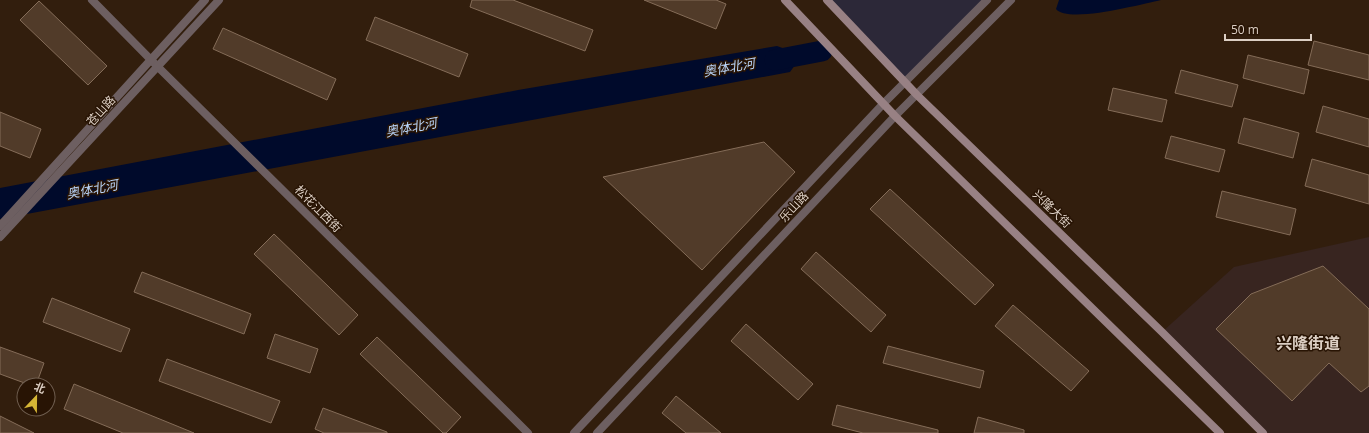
<svg xmlns="http://www.w3.org/2000/svg" width="1369" height="433" viewBox="0 0 1369 433" font-family="'Open Sans','Noto Sans SC',sans-serif">
<rect width="100%" height="100%" fill="#321e0d"/>
<polygon fill="#382520" points="1369,237 1369,433 1263,433 1162,332 1234,267"/>
<polygon fill="#2c2838" points="823,0 986,0 904,85"/>
<g fill="#000a2b">
<path d="M1059,0H1161C1142,4 1068,24 1056,9Z"/>
<polygon points="777,46 802,55 790,72 0,219 0,188 518,90"/>
</g>
<g fill="none" stroke-linecap="round" stroke-linejoin="round">
<polyline stroke="#000a2b" stroke-width="21" points="775,60 822,51"/>
</g>
<g fill="#513b29" stroke="#846c58">
<polygon points="472,0 513,0 593,30 585,51 470,7"/>
<polygon points="644,0 716,0 726,4 716,29"/>
<polygon points="39,1 107,66 88,85 20,20"/>
<polygon points="375,17 468,54 459,77 366,40"/>
<polygon points="223,28 336,79 327,100 213,49"/>
<polygon points="1314,41 1369,55 1369,80 1308,65"/>
<polygon points="1248,55 1309,70 1304,94 1243,78"/>
<polygon points="1181,70 1238,85 1232,107 1175,93"/>
<polygon points="1113,88 1167,100 1162,122 1108,110"/>
<polygon points="1323,106 1369,119 1369,147 1316,132"/>
<polygon points="0,112 41,129 30,158 0,146"/>
<polygon points="1244,118 1299,133 1293,158 1238,143"/>
<polygon points="1171,136 1225,150 1219,172 1165,158"/>
<polygon points="764,142 795,172 702,270 603,177"/>
<polygon points="1312,159 1369,175 1369,204 1305,186"/>
<polygon points="890,189 994,285 975,305 870,209"/>
<polygon points="1222,191 1296,209 1290,235 1216,217"/>
<polygon points="274,234 358,315 339,335 254,254"/>
<polygon points="816,252 886,315 871,332 801,269"/>
<polygon points="1323,266 1369,309 1369,386 1361,392 1329,363 1292,401 1216,329 1251,294"/>
<polygon points="142,272 251,314 244,334 134,292"/>
<polygon points="52,298 130,329 121,352 43,322"/>
<polygon points="1013,305 1089,371 1071,391 995,326"/>
<polygon points="746,324 813,384 798,400 731,341"/>
<polygon points="275,334 318,349 310,373 267,358"/>
<polygon points="377,337 461,417 446,433 443,433 360,354"/>
<polygon points="888,346 984,371 980,388 883,363"/>
<polygon points="0,347 44,363 36,385 30,385 0,374"/>
<polygon points="167,359 280,401 271,423 159,381"/>
<polygon points="74,384 194,433 123,433 64,409"/>
<polygon points="676,396 721,433 686,433 662,413"/>
<polygon points="837,405 938,430 938,433 863,433 832,425"/>
<polygon points="323,408 387,432 387,433 324,433 315,429"/>
<polygon points="0,416 34,433 0,433"/>
<polygon points="978,417 1024,430 1024,433 974,433"/>
</g>
<g fill="none" stroke-linecap="round" stroke-linejoin="round">
<g stroke="#6d5f61" stroke-width="8">
<polyline points="92,0 158,67 528,433"/>
<polyline points="0,226 205,0"/>
<polyline points="0,237 219,0"/>
<polyline points="574,433 884,103 987,0"/>
<polyline points="597,433 895,116 1011,0"/>
</g>
<g stroke="#988184" stroke-width="8">
<polyline points="785,0 895,116 1220,433"/>
<polyline points="827,0 917,95 1162,332 1263,433"/>
</g>
</g>
<g text-anchor="middle" stroke-width="3" stroke-linejoin="round" paint-order="stroke">
<g font-size="12" fill="#dccfc4" stroke="#281404">
<text transform="translate(101 111) rotate(-48)" y="4">苍山路</text>
<text transform="translate(794 207) rotate(-47)" y="4">乐山路</text>
<text transform="translate(318 209) rotate(45)" y="4">松花江西街</text>
<text transform="translate(1052 209) rotate(44)" y="4">兴隆大街</text>
</g>
<g font-size="13" font-style="italic" fill="#b9d5fb" stroke="#281404">
<text transform="translate(729 67) rotate(-10)" y="5">奥体北河</text>
<text transform="translate(411 127) rotate(-11)" y="5">奥体北河</text>
<text transform="translate(92 189) rotate(-11)" y="5">奥体北河</text>
</g>
<g font-size="16" font-weight="bold" fill="#dccfc4" stroke="#281404">
<text x="1308" y="349">兴隆街道</text>
</g>
</g>
<g transform="translate(36 397) rotate(22)"><circle r="19" fill="#281404" stroke="#705f51"/>
<path d="M0-3L7 15L0 10L-7 15Z" fill="#d5b535"/>
<text y="-6" font-size="11" font-weight="bold" text-anchor="middle" fill="#dccfc4">北</text>
</g>
<path d="M1225 34v6h86v-6" fill="none" stroke="#dccfc4" stroke-width="2"/>
<text x="1231" y="34" font-size="12" fill="#dccfc4" stroke="#281404" stroke-width="3" paint-order="stroke">50 m</text>
</svg>
